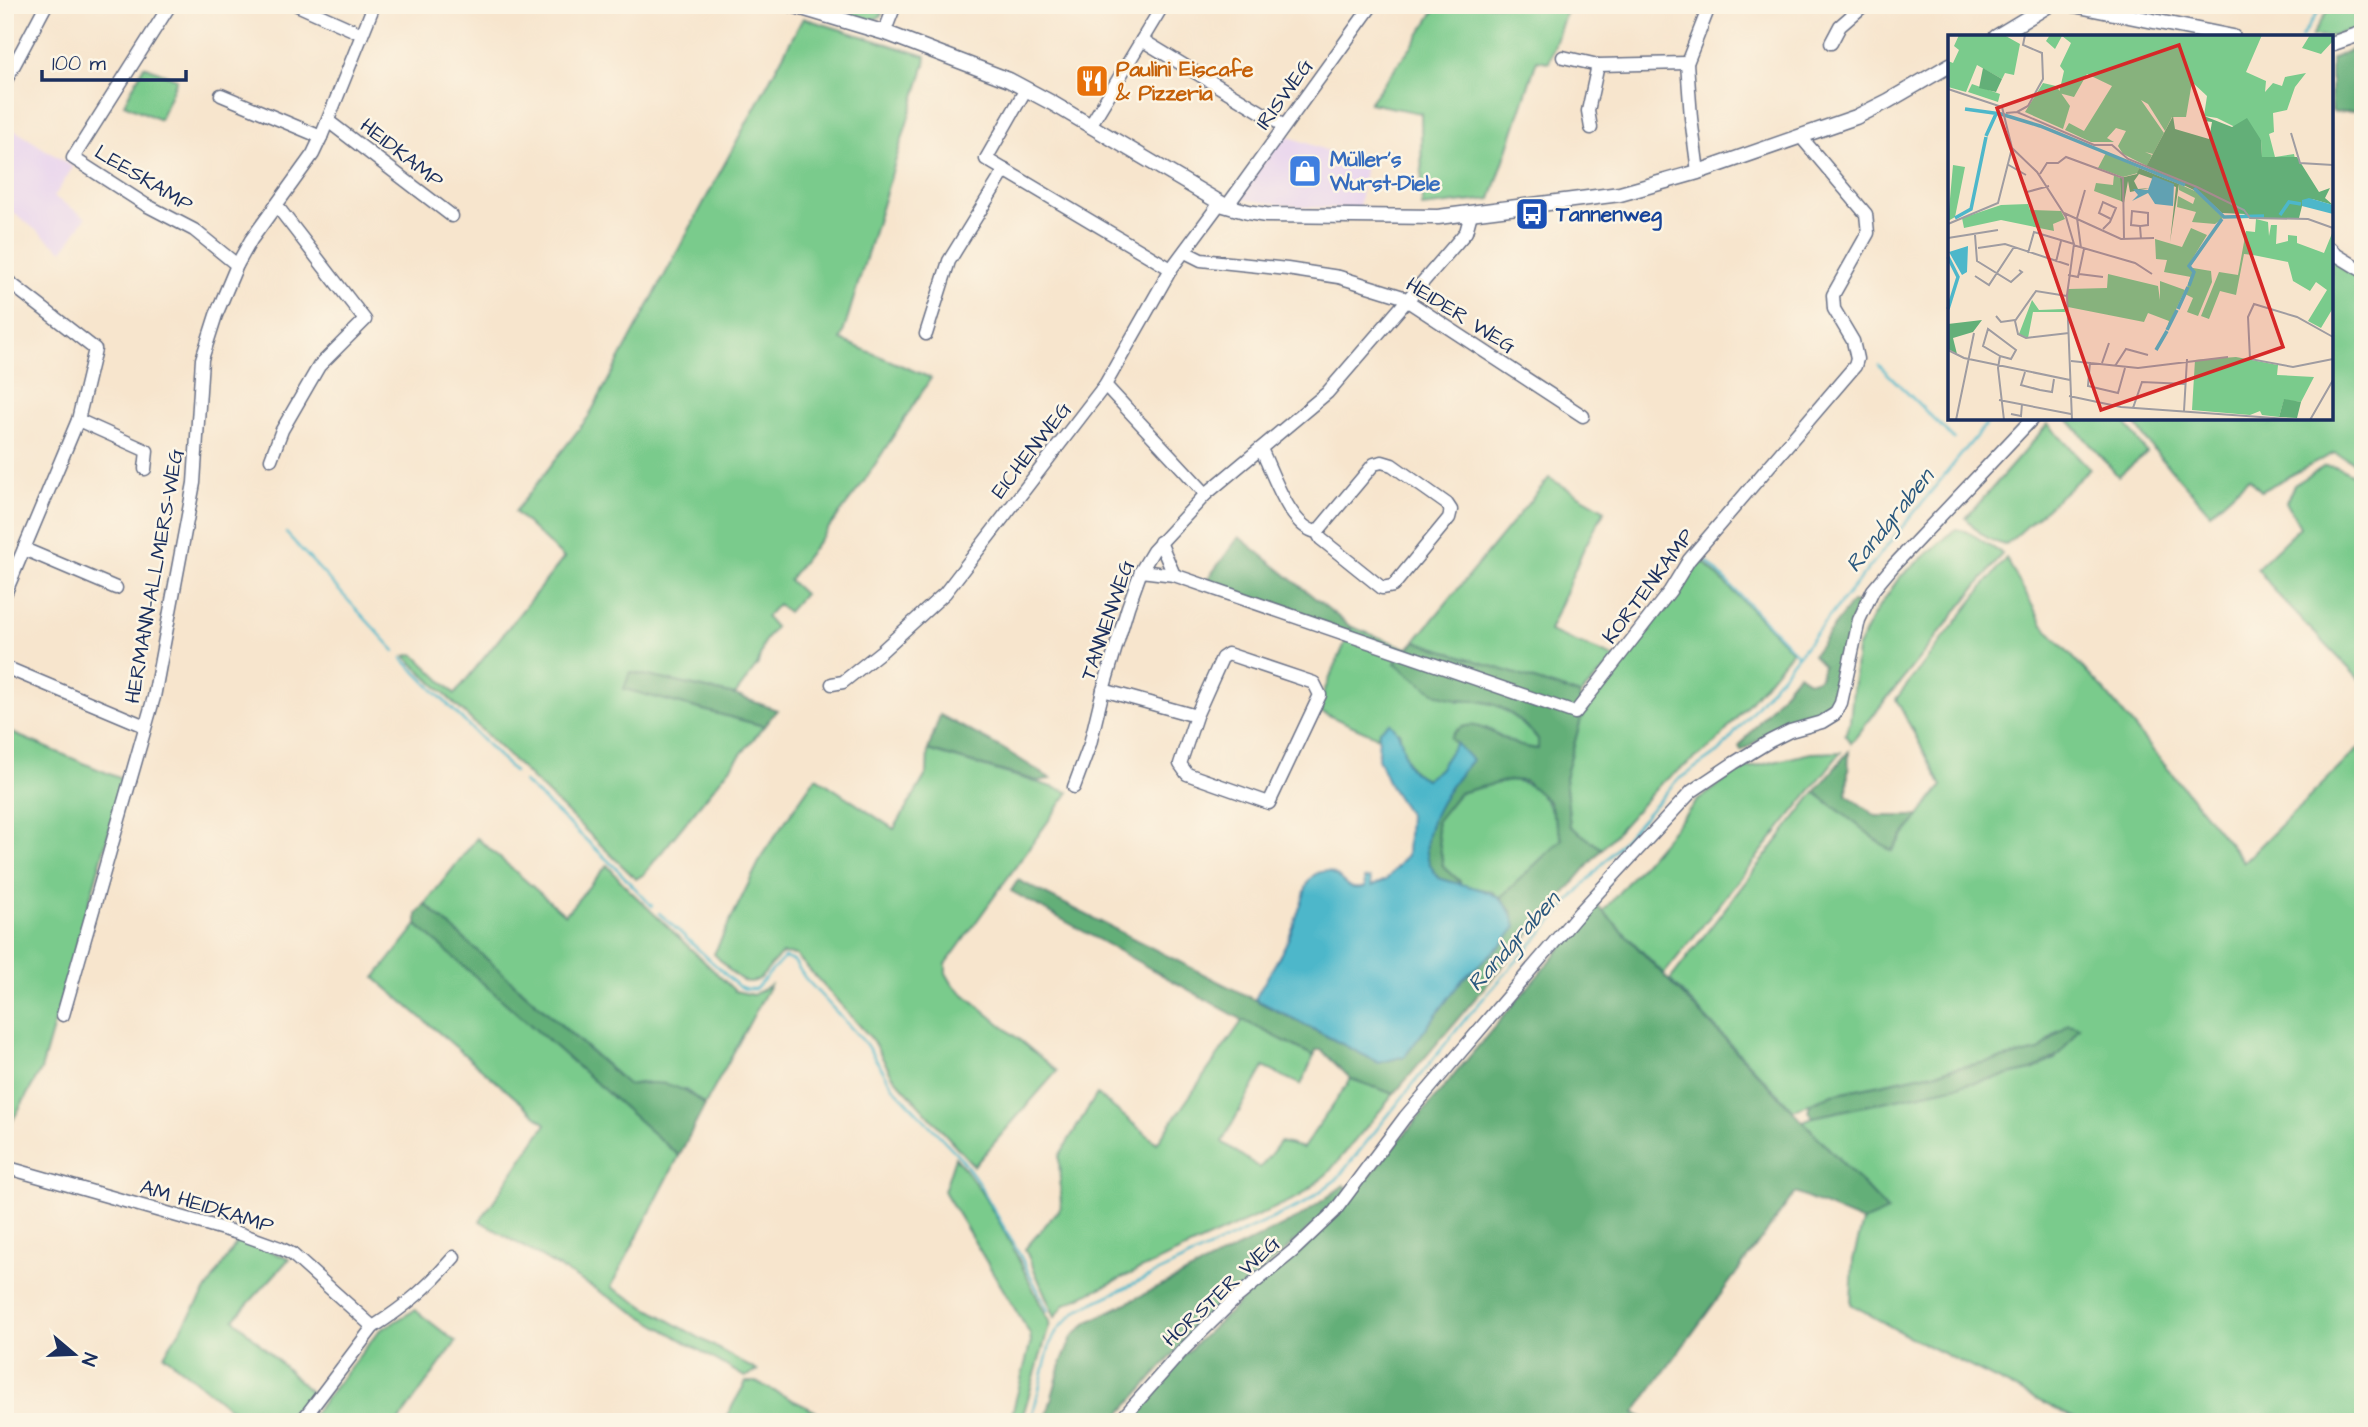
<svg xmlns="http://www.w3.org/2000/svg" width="2368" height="1427" viewBox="0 0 2368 1427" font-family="'Architects Daughter',sans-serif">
<rect width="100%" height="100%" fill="#fcf5e5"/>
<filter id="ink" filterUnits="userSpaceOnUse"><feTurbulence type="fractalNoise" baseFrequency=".0143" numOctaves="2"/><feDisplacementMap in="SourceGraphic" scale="14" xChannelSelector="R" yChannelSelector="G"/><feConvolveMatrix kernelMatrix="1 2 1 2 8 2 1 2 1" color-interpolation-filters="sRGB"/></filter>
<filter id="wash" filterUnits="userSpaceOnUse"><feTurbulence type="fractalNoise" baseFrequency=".00686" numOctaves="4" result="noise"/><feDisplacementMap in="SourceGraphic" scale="28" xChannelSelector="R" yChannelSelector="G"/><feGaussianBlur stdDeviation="1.57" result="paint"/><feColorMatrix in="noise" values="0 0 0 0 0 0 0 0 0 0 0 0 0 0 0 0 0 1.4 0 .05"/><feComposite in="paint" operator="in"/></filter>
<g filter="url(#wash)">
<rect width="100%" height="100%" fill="#f7e5cd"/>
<g fill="#e7d2ef">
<polygon points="5,124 73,167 54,197 86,217 63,251 5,206"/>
<polygon points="1284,135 1342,156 1367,158 1359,208 1303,207 1240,199 1240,194"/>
</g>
<g fill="#7acb8c" stroke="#4a7d75" stroke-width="2">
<polygon points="808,5 859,5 883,12 881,16 870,22"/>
<polygon points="1438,5 1568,5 1549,62 1537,60 1491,199 1422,207 1421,113 1369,103 1416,40"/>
<polygon points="2331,5 2363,5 2363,27 2327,37 2311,37"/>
<polygon points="803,18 926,56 925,64 841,340 931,378 863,483 789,580 804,594 788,612 778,604 766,617 775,627 764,642 758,664 735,695 630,672 625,689 764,726 644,874 636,879 405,656 414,654 455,694 564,558 515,512 589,416"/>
<polygon points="144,66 177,79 160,120 124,104"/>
<polygon points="2331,258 2363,278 2363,466 2334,453 2261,491 2249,478 2210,513 2153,449 2131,418 2331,418"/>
<polygon points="2067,418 2122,418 2147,453 2118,476"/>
<path d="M2048,424L2090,469L2006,545C1987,541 1978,532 1966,518Z"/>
<polygon points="2325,466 2337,467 2363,480 2363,683 2279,596 2257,568 2300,527 2286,502 2294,485"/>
<polygon points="1549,478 1605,510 1583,550 1549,631 1616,658 1580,695 1415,641"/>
<path d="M1956,529C1974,531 1985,545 2002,553L1994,565L1851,743L1845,735L1850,721L1857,649L1873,616L1899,578Z"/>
<polygon points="2006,558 2043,625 2107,694 2244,862 2363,744 2363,1422 2078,1422 2076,1419 1902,1333 1851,1304 1853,1260 1863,1222 1887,1210 1803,1121 1813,1117 2032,1070 2055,1059 2078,1027 2057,1032 2039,1051 1833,1094 1793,1110 1670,980 1815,792 1892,851 1942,786 1896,699"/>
<polygon points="1701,559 1792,651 1716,743 1660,784 1602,849 1570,826 1565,778 1581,719"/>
<path d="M1352,627L1409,649L1395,663L1458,701H1478L1496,705L1516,718L1538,739V749L1519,746L1486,728L1456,743L1439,769L1426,779C1405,770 1404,752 1399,731L1379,730L1378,737L1316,710Z"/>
<polygon points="5,730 124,780 41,1070 5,1134"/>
<path d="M928,750L1069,792L946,964V973L953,985L1057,1071L974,1166L892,1075L871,1038L796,955L782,954C773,961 767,972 759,979C743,991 725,964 714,954L764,852L816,777L894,829L927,773Z"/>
<polygon points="1841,752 1664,974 1603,911 1697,801 1740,770 1811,753"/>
<path d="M1509,780C1545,783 1552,811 1562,839L1500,898L1491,891L1456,885L1460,881L1443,866L1436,821L1459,793Z"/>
<polygon points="477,838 565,915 607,865 628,889 735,991 753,995 770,985 705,1105 686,1090 644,1082 629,1085 425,904"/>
<polygon points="417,925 679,1156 611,1287 757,1371 745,1377 480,1221 546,1124 375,978"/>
<polygon points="1243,1020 1314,1056 1301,1085 1264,1067 1222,1142 1260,1168 1280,1142 1303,1148 1351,1079 1394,1094 1328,1173 1299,1197 1065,1304 1055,1317 1025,1249 1061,1207 1059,1156 1097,1094 1157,1143"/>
<path d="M955,1157C994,1201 1023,1270 1050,1323L1021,1422H1010L1031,1341L1030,1334L944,1191Z"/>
<polygon points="240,1238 289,1259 234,1319 316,1397 296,1422 247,1422 164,1355"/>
<polygon points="415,1310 456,1342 398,1422 307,1422 379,1331"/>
<polygon points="746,1382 756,1382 837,1422 723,1422"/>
</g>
<g fill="#63af78" stroke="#3f6f6b" stroke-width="2">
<polygon points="2363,44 2363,110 2334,113 2331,111 2331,59"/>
<polygon points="1239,537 1351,627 1349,633 1206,581"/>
<path d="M1852,602L1859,603L1840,690L1832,711L1823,717L1771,732L1741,751L1739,747L1798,674C1807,681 1810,684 1820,677L1823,665L1813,655Z"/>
<path d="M1415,641L1580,695L1581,719L1565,778L1570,826L1602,849L1394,1094L1351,1079L1321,1050H1316L1314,1056L1243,1020L1011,891L1018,880L1379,1063L1405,1056L1462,980L1503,943L1513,913L1500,898L1562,839L1549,802L1525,781L1509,780L1459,793L1436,822L1443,866L1460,882L1456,885L1438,878C1433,870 1428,863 1427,853C1423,821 1452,782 1472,760L1450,738C1467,711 1494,735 1515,744C1522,747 1530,748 1538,749V739C1522,721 1503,703 1478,701C1464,699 1454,700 1440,695C1423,687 1409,674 1395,663Z"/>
<polygon points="630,672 735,695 777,710 764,726 624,689"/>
<polygon points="940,715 1002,748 1051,779 1037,781 928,750"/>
<polygon points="1849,751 1847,795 1876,816 1919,816 1891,851 1815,792"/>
<path d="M425,904L628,1085C664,1080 677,1083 705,1105L679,1156L417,925V914Z"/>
<polygon points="1597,905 1888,1211 1863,1222 1795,1193 1634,1413 1651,1422 1124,1422 1185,1354 1355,1193"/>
<path d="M2068,1024L2079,1027C2064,1051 2058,1058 2032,1070L1813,1117L1808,1111L1810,1104L1833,1094L2039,1051Z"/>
<polygon points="1344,1185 1348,1188 1331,1209 1179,1348 1113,1422 1045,1422 1062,1361 1072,1337 1088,1322 1300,1217"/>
</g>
<path fill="#4db7ca" stroke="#347394" stroke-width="2" d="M1390,723C1412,743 1394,766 1426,779L1439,769L1456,743L1472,760C1452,782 1423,821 1427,853C1428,863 1433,870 1438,878C1473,890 1505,885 1516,927L1503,943L1462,980L1405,1056L1379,1063L1255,999C1266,978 1280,958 1289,937C1295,923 1299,909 1304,895C1306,887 1309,876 1318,873C1341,864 1340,895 1365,887L1364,879L1370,878L1372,886L1386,880L1407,855L1409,815L1390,786L1378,758L1379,730Z"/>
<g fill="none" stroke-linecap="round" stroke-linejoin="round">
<g stroke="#4db7ca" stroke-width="2.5">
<polyline points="2301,37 2323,5"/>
<polyline points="1879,365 1954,439"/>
<polyline points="286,533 395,651"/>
<polyline points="1707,561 1798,655"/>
<polyline points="402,658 514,772"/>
<polyline points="524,782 615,867 652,906"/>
<polyline points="659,913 738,986 746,989 755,989 784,958 794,961 805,978 865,1043 894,1088 961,1158 977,1180 1021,1257 1048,1311"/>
<polyline points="1031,1422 1050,1344 1059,1328 1078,1310 1303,1204 1337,1179 1467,1017 1676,781 1721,750 1991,418"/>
</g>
</g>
</g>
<g filter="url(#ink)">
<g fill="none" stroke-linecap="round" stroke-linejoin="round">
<defs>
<g id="minor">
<polyline points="170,5 73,158 146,205 194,230 237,265"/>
<polyline points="297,5 362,34"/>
<polyline points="884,33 895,5"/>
<polyline points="1142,40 1284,126"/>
<polyline points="1831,43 1840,26 1864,5"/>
<polyline points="1563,57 1598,65 1687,63"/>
<polyline points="5,82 46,5"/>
<polyline points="1026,89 986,159 1171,269"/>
<polyline points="221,95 321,137"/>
<polyline points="328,121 452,216"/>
<polyline points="1090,126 1163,5"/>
<polyline points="1591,128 1588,111 1598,65"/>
<polyline points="1698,172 1691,118 1687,63 1709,7"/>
<polyline points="1227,206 1372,5"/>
<polyline points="2331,249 2335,254 2363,271"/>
<polyline points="1185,252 1201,260 1287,269 1339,277 1400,296 1583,416"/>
<polyline points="5,279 95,349 78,420 5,594"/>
<polyline points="926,334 949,261 1005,170"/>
<polyline points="1105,385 1206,494"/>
<polyline points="78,420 147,451 145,469"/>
<path d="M1261,449C1273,473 1290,528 1317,532L1321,539L1382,588L1393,586L1449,518L1451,510L1447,504L1392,465L1382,462L1374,464L1317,532"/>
<polyline points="271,459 282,430 319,366 365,320 280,210 274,207"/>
<polyline points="1160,542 1174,575"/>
<polyline points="24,549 116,588"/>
<polyline points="1141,571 1174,575 1575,713 1670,591 1689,560 1855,366 1857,359 1853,341 1834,309 1833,295 1868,233 1866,214 1801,137"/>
<polyline points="5,667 145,726"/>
<polyline points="832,684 843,682 883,650 945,593 1105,385 1171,269 1220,203"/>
<polyline points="1103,690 1196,716 1180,764 1187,774 1269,803 1320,695 1314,683 1228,654 1222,658 1196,716"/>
<polyline points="1074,787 1090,744 1103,690 1128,607 1141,571 1153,551 1206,494 1327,393 1466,232 1471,214"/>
<polyline points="63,1015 154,697 194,483 202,359 216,315 237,265 251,240 313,154 321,137 374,5"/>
<polyline points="5,1167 241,1234 280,1248 292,1254 373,1327 301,1422"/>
<path d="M373,1327C406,1306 428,1287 454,1257"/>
<polyline points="1119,1422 1182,1351 1237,1297 1293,1251 1334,1212 1405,1117 1580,912 1692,791 1734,763 1770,741 1790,731 1822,722 1835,714 1841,703 1859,620 1873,590 1894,565 2033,418"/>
</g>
<g id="tertiary">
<polyline points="792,5 889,34 1009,80 1052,103 1224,205 1248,212 1266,215 1438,217 1620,194 1698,172 1856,117 1888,101 1950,65"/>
<polyline points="2074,5 2233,37"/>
<polyline points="1996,37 2049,5"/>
<polyline points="2331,44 2363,33"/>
</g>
</defs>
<use href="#minor" stroke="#686f85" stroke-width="15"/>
<use href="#tertiary" stroke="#686f85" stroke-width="17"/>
<use href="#minor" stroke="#fff" stroke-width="12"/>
<use href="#tertiary" stroke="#fff" stroke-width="14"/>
</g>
</g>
<defs>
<symbol id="restaurant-square" viewBox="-11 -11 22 22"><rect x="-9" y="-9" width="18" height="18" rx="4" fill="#e8710a" stroke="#fcf5e5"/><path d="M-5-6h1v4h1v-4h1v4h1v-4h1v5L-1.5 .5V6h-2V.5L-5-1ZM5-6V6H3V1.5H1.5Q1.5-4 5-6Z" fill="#fff"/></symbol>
<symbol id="shop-square" viewBox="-11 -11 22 22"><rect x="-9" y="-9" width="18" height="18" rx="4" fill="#3f7fe0" stroke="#fcf5e5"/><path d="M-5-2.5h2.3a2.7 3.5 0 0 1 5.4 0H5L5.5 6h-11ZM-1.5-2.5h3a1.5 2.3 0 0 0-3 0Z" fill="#fff"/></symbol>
<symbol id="bus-square" viewBox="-11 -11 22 22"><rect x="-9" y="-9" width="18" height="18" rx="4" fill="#1a4fb4" stroke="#fcf5e5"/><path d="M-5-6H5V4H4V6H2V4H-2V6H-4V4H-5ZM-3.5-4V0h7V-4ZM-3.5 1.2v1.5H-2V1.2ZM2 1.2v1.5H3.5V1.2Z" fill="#fff"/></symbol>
</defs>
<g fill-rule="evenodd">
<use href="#restaurant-square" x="1073" y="62" width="38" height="38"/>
<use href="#shop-square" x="1286" y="152" width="38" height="38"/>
<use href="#bus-square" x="1513" y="195" width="38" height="38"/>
</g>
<g text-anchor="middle" stroke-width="5" stroke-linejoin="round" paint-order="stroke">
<g font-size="21" font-weight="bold" fill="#c56008" stroke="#fcf5e5" text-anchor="start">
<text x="1116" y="76">Paulini Eiscafe<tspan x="1116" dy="24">&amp; Pizzeria</tspan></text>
</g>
<g font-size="21" fill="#1b2f5e" stroke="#fcf5e5">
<text transform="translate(1284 94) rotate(-54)" y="7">IRISWEG</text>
<text transform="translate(402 153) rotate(38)" y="7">HEIDKAMP</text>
<text transform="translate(144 178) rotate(31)" y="7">LEESKAMP</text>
<text transform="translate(1461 315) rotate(32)" y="7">HEIDER WEG</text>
<text transform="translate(1031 450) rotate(-52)" y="7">EICHENWEG</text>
<text transform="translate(154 576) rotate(-80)" y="7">HERMANN-ALLMERS-WEG</text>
<text transform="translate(1648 586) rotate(-53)" y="7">KORTENKAMP</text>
<text transform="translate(1107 620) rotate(-71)" y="7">TANNENWEG</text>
<text transform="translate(207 1206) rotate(17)" y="7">AM HEIDKAMP</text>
<text transform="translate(1221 1291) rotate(-43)" y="7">HORSTER WEG</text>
</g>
<g font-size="21" font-weight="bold" fill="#366cbe" stroke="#fcf5e5" text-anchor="start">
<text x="1330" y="166">Müller's<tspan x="1330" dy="24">Wurst-Diele</tspan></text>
</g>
<g font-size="21" font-weight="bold" fill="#164399" stroke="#fcf5e5" text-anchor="start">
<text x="1556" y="221">Tannenweg</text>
</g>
<g font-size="23" font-style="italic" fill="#2a587e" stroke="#fcf5e5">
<text transform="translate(1889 520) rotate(-51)" y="8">Randgraben</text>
<text transform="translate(1513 941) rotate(-48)" y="8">Randgraben</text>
</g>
</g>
<g transform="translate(1948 35)">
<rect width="385" height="385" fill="#f7e5cd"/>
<path d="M11,0H56L72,9L66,40L57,38L54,44L29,30L18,57L0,52V26L5,28L11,15L6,11ZM102,0H314L298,37L318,46L317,57L325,48L334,51L337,42L358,38L347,52L339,75L325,78L326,97L321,99L327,122L346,119L347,124L314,123L313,105L269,83L256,81L259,61L244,47L238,82H224L217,96L200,69L193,65L216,98L205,119L197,117L204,120L199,131L175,119L170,111L178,96L168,93L159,103L166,107H143L117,95L121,88L136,96L164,51L139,39L126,62L111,58L116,36L112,31L123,8L114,1L107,14L98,6ZM362,0H385V6L373,19L354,13ZM95,48L108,51L122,71L115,94L77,77ZM24,49L52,59L50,67L20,57ZM158,118L191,133L190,138L175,142L150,133ZM5,130L17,132L7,182L0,186ZM166,140L172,143L173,166L146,156L148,148L165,150ZM231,149L249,157L275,183L267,189L244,187L248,177L229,172L230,161L245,169L247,163L231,155ZM80,169L82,175L113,176L117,184L105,189L106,196L53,185L16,193L14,183L53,170ZM308,184L320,187L321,201L323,190H329L328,209L340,206V200L349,201V208L376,218L385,196V273L373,293L360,286L379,255L368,247L362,256L345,246L340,227L305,220L296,219L288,260L272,256L261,284L253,281L271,237L290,240L298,196L307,197ZM243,193L259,200L240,231L245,236L243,242L216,237L219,225L208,224L207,204L234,212ZM245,233L263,236L264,247L250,281L239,277L245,263L237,259ZM160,239L210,251L212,265V246L237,255L219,294L221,286L200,278L196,287L120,272V254L159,253ZM116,262L118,292L117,277H85L80,303L71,299L84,265L91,275L116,274ZM288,322L330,330L329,340L366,342L353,367L336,365L331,382L314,380L312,376L302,380L244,375L247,325Z" fill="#7acb8c"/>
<path d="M35,33L54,44L48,57L31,53ZM225,81L227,94L261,104L264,87L256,86V81L284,92L299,83L313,105L314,122H349L371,157L382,153L377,163L385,170L364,164L354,171L351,183H304L198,132ZM191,133L231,149L222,207L228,152L191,139L186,146L190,154L202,153L182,157L180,146L176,168L173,166L172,143L189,139ZM245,151L297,179L274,178ZM34,285L25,297L5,303L9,319L0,314V289ZM336,364L353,367L349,383L331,382Z" fill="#63af78"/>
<path d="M205,141L226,149L225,171L207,169L200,158L184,166L190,160L185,154L200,155ZM361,163L385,170V179L354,171V165ZM20,211L19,237L14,240L1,217Z" fill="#4db7ca"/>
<path fill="none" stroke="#4db7ca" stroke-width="3.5" d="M17,74L53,79L92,91L237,150M38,101L48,79M246,153L276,182L316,181M332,180L341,167L353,169M7,183L23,174L38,102M0,222L10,242L0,274M241,251L246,237L241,231L274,184M230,274L240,252M219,295L229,275M208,315L219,296"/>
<path fill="none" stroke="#9f9ca1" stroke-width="2" d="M0,54L54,72L64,113L89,137L118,182L126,209L119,260L124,385M69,77L80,71L95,44L94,18L75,10L77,0M58,78L69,77L146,110H164L180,124L249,152L296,175L302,183L360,184L385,193M343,98L352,128L385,130M59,129L78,140M92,139L99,128H110L118,122L175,143L176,204M79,157L101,151M116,178L173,204L206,203M0,189L50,168L64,113M192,191L183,190L184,176L200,178V190L192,191L193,204M155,194L162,187L168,173L155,167L151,178L163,184M27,200L29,226L63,247L74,237L71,235M0,203L50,195M125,210L187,228L204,239M30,213L57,209L121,230M133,213L129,183L137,155M80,218L86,197L126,209M108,227L113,206M131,239L155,242M120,240L130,242L136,214M27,241L41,250L66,212M119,261L88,256L67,286L70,299L78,303L121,298M48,281L53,287L67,285M385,302L349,282L306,269L300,282L302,324L345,332L385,324M0,315L16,323L122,345M52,321L35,311L40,294L68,315L63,324L52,321L50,333L56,385M123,326L190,333L280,322M142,327L140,351L170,358L177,333M154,328L161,308M167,331L178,314L200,320M77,337L73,350L92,355L104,357L106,344M121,361L173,372L353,385M51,365L123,379M185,373L194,347L238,349M236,376L239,324M63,379L73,381L74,369M8,385L26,298M362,385L385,345"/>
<path fill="#d62828" fill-opacity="0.15" stroke="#d62828" stroke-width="3.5" d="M231,10L335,312L153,375L49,73Z"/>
<rect width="385" height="385" fill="none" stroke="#1b2f5e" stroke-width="3.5"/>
</g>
<rect width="2368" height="1427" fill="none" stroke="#fcf5e5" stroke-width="28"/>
<g transform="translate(74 1354) rotate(109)" stroke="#fcf5e5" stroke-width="5" paint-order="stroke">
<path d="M0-5L12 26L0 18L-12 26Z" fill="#1b2f5e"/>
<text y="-10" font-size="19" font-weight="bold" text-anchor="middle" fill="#1b2f5e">N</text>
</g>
<path d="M42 70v10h144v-10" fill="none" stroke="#1b2f5e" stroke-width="3.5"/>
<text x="52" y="70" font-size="21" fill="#1b2f5e" stroke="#fcf5e5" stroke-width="5" paint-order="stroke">100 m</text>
</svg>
